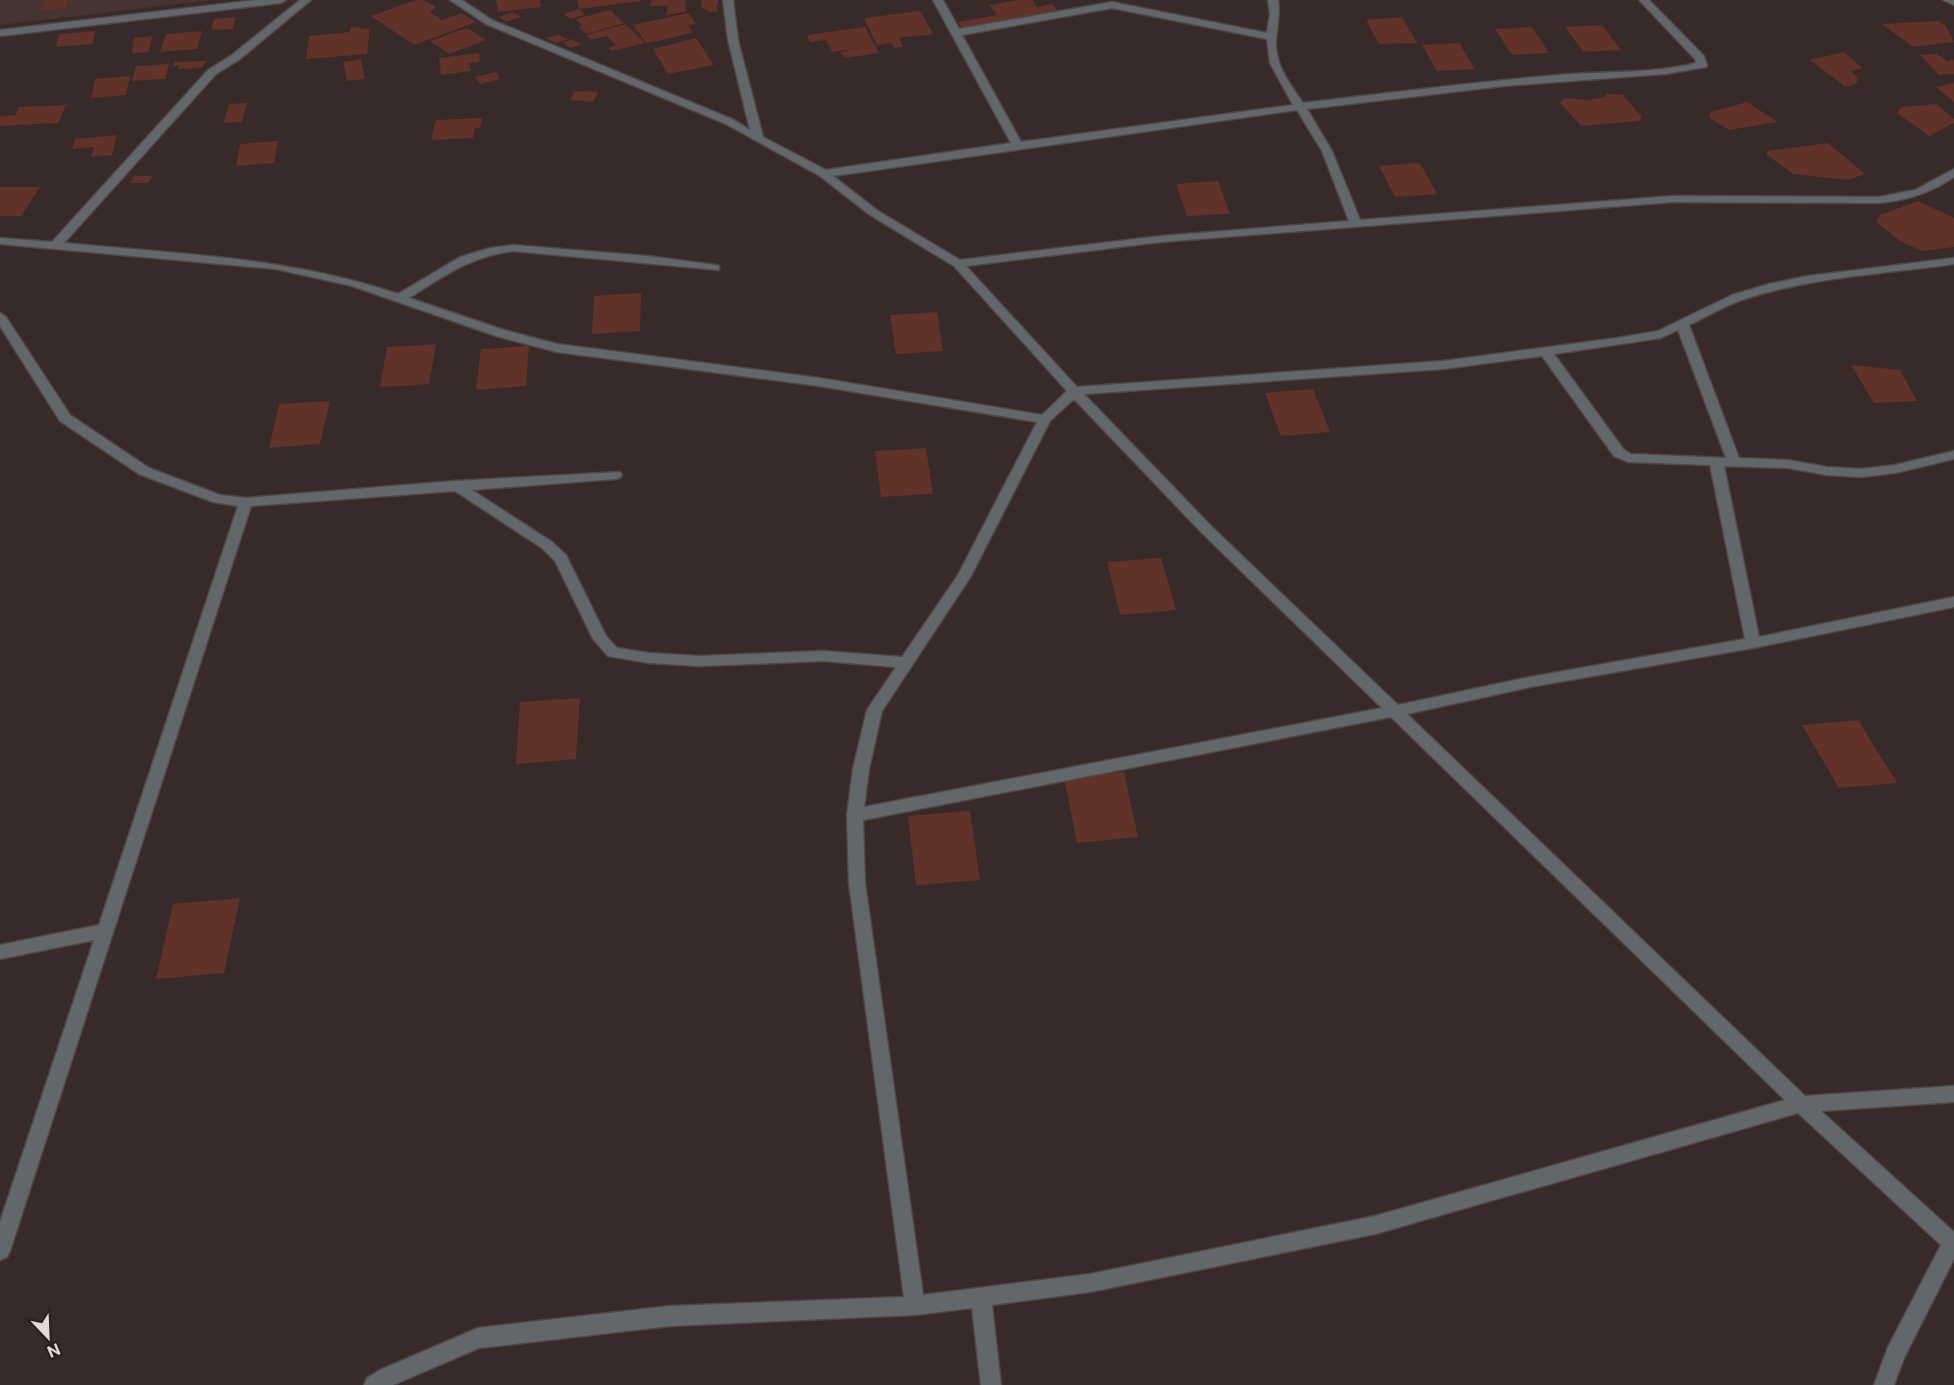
<svg xmlns="http://www.w3.org/2000/svg" width="1954" height="1385" viewBox="0 0 1954 1385" font-family="'Public Sans',sans-serif">
<rect width="100%" height="100%" fill="#372a28"/>
<path fill="#463431" d="M0 0H212L0 25Z"/>
<g fill="#60322a">
<path d="M45 0H69L65 8 41 10Z"/>
<path d="M416 0H424L436 7 430 12 442 20 461 13 476 22 414 45 371 16Z"/>
<path d="M496 0H540L541 7 498 12Z"/>
<path d="M577 0H641V1L579 9Z"/>
<path d="M651 0H686L685 12 666 15 668 6H650Z"/>
<path d="M701 0H718V6H716L718 11 711 12 702 8Z"/>
<path d="M1018 0H1032L1037 7 1052 4 1060 13 963 29 958 22 997 15 989 5Z"/>
<path d="M579 9 585 15 570 19 564 14Z"/>
<path d="M610 10 624 23 586 34 579 27 582 25 576 19Z"/>
<path d="M920 11 933 34 899 38 903 47 894 48 892 43 877 45 864 18Z"/>
<path d="M513 12 521 17 506 22 499 17Z"/>
<path d="M688 13 696 24 688 25 692 32 676 37 646 43 633 25Z"/>
<path d="M236 17 233 29 211 30 214 19Z"/>
<path d="M1402 17 1417 43 1379 44 1366 20Z"/>
<path d="M1938 21 1946 26 1954 42 1913 47 1882 24Z"/>
<path d="M625 24 645 43 612 51 608 48 616 45 607 36 591 40 586 35Z"/>
<path d="M1602 25 1621 50 1583 52 1565 27Z"/>
<path d="M350 27 370 29 367 54 306 59 309 36 350 32Z"/>
<path d="M865 27 879 53 845 58 841 52 858 48 832 52 826 40 810 42 807 35Z"/>
<path d="M1532 27 1549 53 1512 55 1495 29Z"/>
<path d="M467 28 486 40 449 54 430 41Z"/>
<path d="M95 31 93 44 56 47 59 34Z"/>
<path d="M202 31 197 49 160 52 166 34Z"/>
<path d="M558 35 568 39 556 43 545 38Z"/>
<path d="M152 36 149 52 132 54 134 38Z"/>
<path d="M696 38 714 65 668 74 653 49Z"/>
<path d="M573 39 581 45 570 48 562 42Z"/>
<path d="M1459 43 1475 69 1437 71 1422 45Z"/>
<path d="M1844 52 1862 68 1850 71 1858 78 1856 84 1846 87 1810 60Z"/>
<path d="M479 53 480 62 469 63 471 71 441 75 439 58Z"/>
<path d="M1937 54 1947 61 1954 60V74L1939 75 1920 55Z"/>
<path d="M361 59 365 79 347 81 343 62Z"/>
<path d="M207 61 201 68 178 69 180 66H173L174 62Z"/>
<path d="M169 64 165 79 132 81 136 66Z"/>
<path d="M496 72 500 79 480 84 475 77Z"/>
<path d="M130 76 126 95 91 98 95 79Z"/>
<path d="M1953 83 1954 84V102L1936 87Z"/>
<path d="M575 91 598 92 593 102 570 100Z"/>
<path d="M1605 94 1623 95 1642 117 1639 121 1581 126 1560 103 1565 98 1587 100 1606 97Z"/>
<path d="M1747 102 1778 122 1729 130 1709 117 1711 112Z"/>
<path d="M247 103 242 122 223 123 229 104Z"/>
<path d="M1936 104 1954 119V123L1929 136 1897 113 1901 107Z"/>
<path d="M66 105 58 123 0 126V116L15 115 19 107Z"/>
<path d="M482 118 480 128H475L473 138 431 140 436 120Z"/>
<path d="M117 135 112 155 91 157 94 147 72 149 75 139Z"/>
<path d="M278 141 274 163 236 166 240 144Z"/>
<path d="M1828 143 1865 174 1848 180 1793 174 1767 155V151Z"/>
<path d="M1420 163 1437 194 1395 197 1379 166Z"/>
<path d="M134 176H153L148 183H130Z"/>
<path d="M1218 181 1230 214 1187 216 1176 184Z"/>
<path d="M0 187H40L21 216H0Z"/>
<path d="M1918 201 1954 218V247L1922 251 1900 241 1876 222 1880 215Z"/>
<path d="M641 293 640 331 592 334 594 296Z"/>
<path d="M937 312 943 351 896 354 890 315Z"/>
<path d="M436 344 429 384 380 387 387 347Z"/>
<path d="M529 346 526 386 476 390 481 349Z"/>
<path d="M1851 365 1900 370 1917 401 1874 403Z"/>
<path d="M1313 389 1330 432 1281 436 1265 393Z"/>
<path d="M330 401 320 444 269 448 279 404Z"/>
<path d="M926 448 933 494 881 497 875 451Z"/>
<path d="M1161 558 1176 610 1120 615 1107 562Z"/>
<path d="M580 698 576 759 516 764 520 702Z"/>
<path d="M1858 720 1897 783 1839 788 1802 725Z"/>
<path d="M1124 772 1138 837 1077 843 1064 777Z"/>
<path d="M970 811 980 880 916 885 908 816Z"/>
<path d="M240 898 224 973 156 979 173 904Z"/>
</g>
<g fill="none" stroke-linecap="round" stroke-linejoin="round">
<g stroke="#524644" stroke-width="3">
<g id="minor">
<path d="M257 0H286L281 3 0 36V30Z"/>
<path d="M300 0H311L240 59 216 74 64 243C177 254 290 257 398 294L460 257 490 248 513 245 647 256 715 265 719 266V270L513 251C469 257 446 275 409 298L504 330 557 344 819 378 1042 415 1067 391 954 266 870 215 820 176 726 124 486 24 450 0H462L492 20 734 120 750 130 728 40 723 0H733L738 40 763 137 826 170 1011 143 933 0H943L959 29 1112 2 1267 33 1270 14 1268 0H1278C1281 17 1275 32 1276 47 1277 68 1292 87 1303 103 1388 93 1473 82 1559 75 1604 71 1652 74 1696 63L1695 59 1639 0H1649L1704 56 1707 65 1706 67 1665 74 1504 86 1307 109 1332 151 1360 220 1673 196 1879 197 1915 190 1954 169V177C1930 193 1908 200 1879 203L1673 202 1161 242 966 266 1077 387 1443 361 1617 338 1658 331 1732 295 1769 284 1808 276 1954 258V264C1884 274 1809 277 1742 300 1724 306 1706 317 1689 325L1739 458 1788 460 1827 467 1861 469 1895 465 1954 451V459L1895 473 1861 477 1827 475 1788 468 1724 466 1759 637 1954 597V607L1753 648 1530 687 1407 714 1805 1096 1954 1086V1102L1821 1111 1954 1232V1259L1904 1358 1894 1385H1874L1888 1347 1941 1245 1798 1113 1375 1234 1090 1292 992 1305 1001 1385H981L972 1308 915 1315 670 1326 479 1348 393 1385H364L367 1378 380 1370 478 1328 670 1306 904 1297 849 883 847 815 853 769 867 710 896 667 823 661 699 666 649 663 608 656 593 639 555 561 542 548 455 491 251 506 10 1251 7 1257 0 1260V1222L94 940 0 959V945L99 925 238 506 213 502 139 474 60 421 0 326V313L6 317 70 415 149 468 220 495 246 498 455 481 620 472 622 475 620 478 615 479 472 490 552 542 566 555 606 636 617 648 649 653 699 656 823 651 902 657 958 575 1037 422 819 386 557 352 496 336 352 286 276 269 0 244V238L52 242 208 70 232 55ZM1112 8 1267 39 1270 63 1293 105 1021 142 962 35ZM1297 110 1322 151 1349 221 1161 236 960 260 878 211 833 176ZM1678 330 1726 458 1631 454 1624 450 1554 354 1661 338ZM1542 356 1614 456 1628 462 1710 465 1745 639 1530 677 1398 705 1211 526 1084 394 1443 369ZM1074 399 1201 532 1382 708 864 807 869 769 882 711 971 576 1050 421ZM1391 717 1785 1100 1375 1216 1090 1274 923 1295 865 883 863 820Z"/>
<path d="M1943 0H1954V5Z"/>
</g>
</g>
<use href="#minor" fill="#62676b" fill-rule="evenodd"/>
</g>
<g transform="translate(48 1337) rotate(157)" stroke="#2c201e" stroke-width="4.5" paint-order="stroke">
<path d="M0-4.5L10 22L0 15L-10 22Z" fill="#e2dad8"/>
<text y="-9" font-size="16" font-weight="bold" text-anchor="middle" fill="#e2dad8">N</text>
</g>
</svg>
